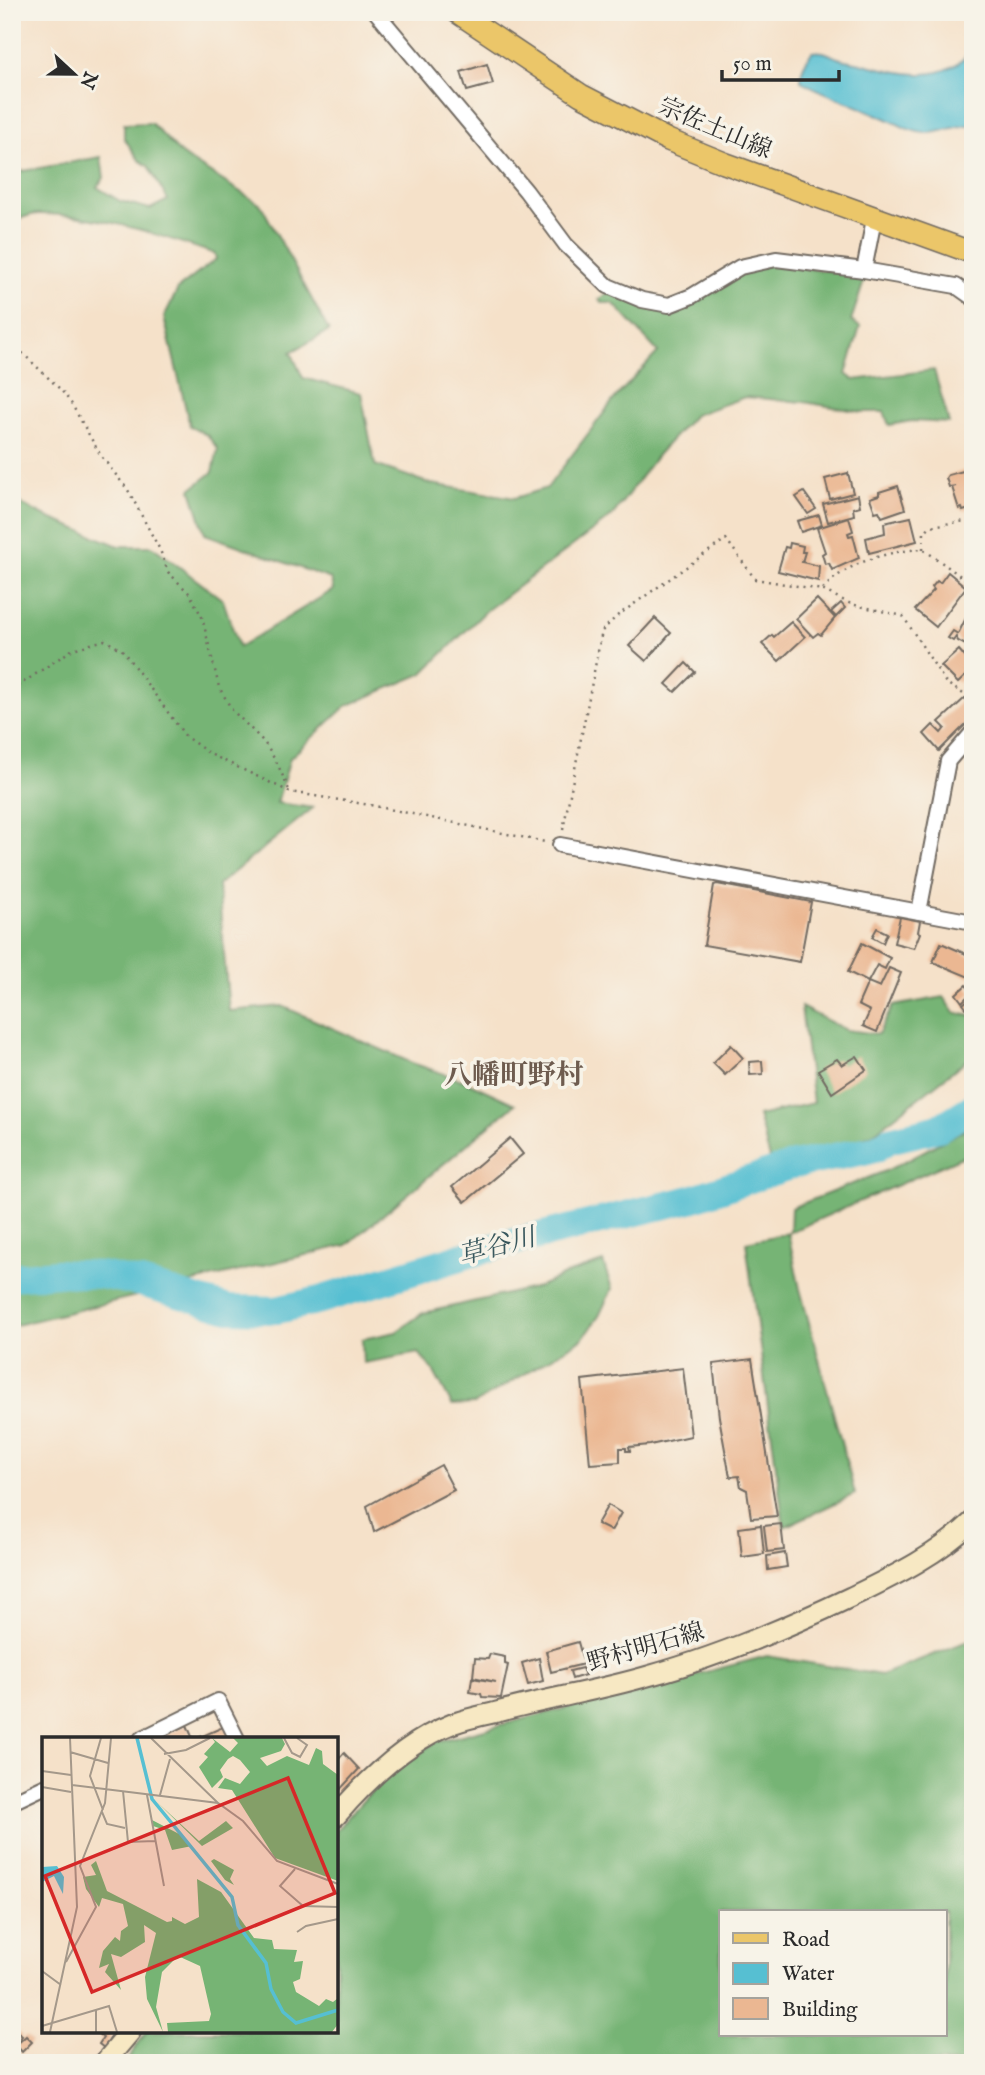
<svg xmlns="http://www.w3.org/2000/svg" width="985" height="2075" viewBox="0 0 985 2075" font-family="'IM FELL English','Noto Serif JP',serif">
<rect width="100%" height="100%" fill="#f7f3e8"/>
<filter id="ink" filterUnits="userSpaceOnUse"><feTurbulence type="fractalNoise" baseFrequency=".0143" numOctaves="2"/><feDisplacementMap in="SourceGraphic" scale="14" xChannelSelector="R" yChannelSelector="G"/><feConvolveMatrix kernelMatrix="1 2 1 2 8 2 1 2 1" color-interpolation-filters="sRGB"/></filter>
<filter id="wash" filterUnits="userSpaceOnUse"><feTurbulence type="fractalNoise" baseFrequency=".00686" numOctaves="4" result="noise"/><feDisplacementMap in="SourceGraphic" scale="28" xChannelSelector="R" yChannelSelector="G"/><feGaussianBlur stdDeviation="1.57" result="paint"/><feColorMatrix in="noise" values="0 0 0 0 0 0 0 0 0 0 0 0 0 0 0 0 0 1.4 0 .05"/><feComposite in="paint" operator="in"/></filter>
<g filter="url(#wash)">
<rect width="100%" height="100%" fill="#f5e1c9"/>
<g fill="#76b474" stroke="#507050" stroke-width="2" fill-rule="evenodd">
<path d="M151 123 182 155 261 205 329 331 291 352 303 378 361 393 375 465 431 484 515 498 547 488 616 397 658 352 613 303H602L599 299 611 291 667 310 730 277 770 264 866 275 851 321 860 327 846 374 854 380 934 370 949 423 912 421 889 425 884 412H862L804 402 745 397 694 415 658 454 612 516 487 610 422 674 346 706 290 758 277 803 313 808 218 885 229 1011 282 1006 412 1063 465 1081 515 1104 347 1245 12 1326V499L42 515 119 546H152L223 600 239 647 333 590 331 579 205 534 191 489 213 472 218 449 207 435 190 426 164 317 178 289 216 259 215 254C159 235 100 214 39 214 30 214 20 219 12 221V173L101 157 104 178 97 187 120 201 150 209 168 200 148 166 139 160 124 138V124Z"/>
<path d="M944 997 955 1013 973 1016V1055L871 1135 773 1169 758 1116 813 1103 801 1007 846 1030 878 1034 893 1006Z"/>
<path d="M973 1125V1152L790 1232 791 1208 888 1170Z"/>
<path d="M788 1233 800 1289 855 1494 784 1527 746 1242Z"/>
<path d="M603 1262 612 1289 599 1316 582 1339 475 1404 452 1405 434 1372 419 1353 363 1363 362 1339 396 1332 423 1313 538 1287 569 1273Z"/>
<path d="M973 1639V2063H125L147 2031H336V1830L382 1780 435 1742 767 1656 881 1675ZM721 1912H945V2035H721Z"/>
</g>
<path fill="#56bfd2" stroke="#40757e" stroke-width="2" d="M973 47V125C956 124 942 134 925 133 909 132 899 124 885 118 857 105 828 96 801 81 800 70 806 61 812 52 823 50 828 54 838 58 846 61 856 61 864 64 902 74 948 86 973 47Z"/>
<g fill="none" stroke-linecap="round" stroke-linejoin="round">
<path stroke="#56bfd2" stroke-width="28" d="M12 1277 57 1273 100 1275 141 1283 229 1309 277 1310 320 1300 493 1247 691 1199 793 1165 875 1149 889 1140 939 1128 973 1107"/>
</g>
<g id="blocks">
<g fill="#ebb792">
<path d="M487 64 493 84 467 91 461 72Z"/>
<path d="M967 470 973 489V508L963 511 962 508 959 509 952 487 956 486 949 487 946 478 948 475Z"/>
<path d="M848 473 853 493 830 499 825 479Z"/>
<path d="M898 486 905 509 882 517 879 511 875 512 870 498 879 495V492Z"/>
<path d="M804 492 816 509 808 514 796 497Z"/>
<path d="M858 495 860 506 853 508 854 515 828 522 823 504Z"/>
<path d="M819 515 822 525 801 532 797 521Z"/>
<path d="M911 517 917 541 869 553 866 538 885 533 884 523Z"/>
<path d="M849 518 853 531 848 533 849 536 853 535 859 558 832 570 829 563 825 564 822 554 825 552 817 528Z"/>
<path d="M790 543 803 546 802 552H805L802 562 819 566 818 581 778 571 785 547 789 548Z"/>
<path d="M948 572 966 587 936 627 915 610 934 590 932 587 937 581 940 583Z"/>
<path d="M817 599 835 618 821 635 818 633 813 637 796 619Z"/>
<path d="M841 603 845 608 836 617 831 612Z"/>
<path d="M968 614 973 617V649L958 641 956 637 953 641 948 638 953 631 958 634Z"/>
<path d="M655 618 671 633 646 661 629 646Z"/>
<path d="M791 622 805 637 779 661 762 644 772 635 774 637Z"/>
<path d="M959 650 965 657 973 650V669L958 683 941 666Z"/>
<path d="M686 663 695 672 675 692 666 684Z"/>
<path d="M965 698 973 702V714L969 717 971 719 939 751 924 734 933 725 941 733 945 728 939 722Z"/>
<path d="M717 884 811 902 800 962 704 945 714 885Z"/>
<path d="M900 917 920 921 918 932 920 933 914 948 894 943Z"/>
<path d="M877 928 887 933 883 943 872 937Z"/>
<path d="M862 943 890 958 885 969 877 965 868 982 848 972Z"/>
<path d="M941 943 973 957V967L969 977 933 962Z"/>
<path d="M889 968 901 973 877 1032 863 1026 870 1011 858 1005 868 982 880 987Z"/>
<path d="M966 985 972 992 962 1002 956 994Z"/>
<path d="M973 996V1011L970 1013 963 1004Z"/>
<path d="M731 1045 743 1058 725 1075 713 1063Z"/>
<path d="M857 1056 866 1070 832 1093 818 1070 837 1059 842 1065Z"/>
<path d="M762 1061 763 1074 750 1075 749 1062Z"/>
<path d="M510 1138 523 1154 465 1202 452 1187Z"/>
<path d="M752 1359 769 1466 777 1516 751 1518 747 1490 741 1487 739 1476 730 1477 719 1417 713 1364Z"/>
<path d="M683 1368 691 1436 650 1445 629 1447 630 1451H626V1448H620V1462L590 1464 582 1380Z"/>
<path d="M441 1465 454 1490 374 1532 367 1506Z"/>
<path d="M608 1505 621 1513 611 1531 597 1524Z"/>
<path d="M781 1524 784 1550 767 1552 764 1526Z"/>
<path d="M761 1525 764 1554 742 1557 739 1528Z"/>
<path d="M785 1553 787 1567 768 1570 767 1556Z"/>
<path d="M578 1642 584 1664 551 1672 546 1651Z"/>
<path d="M490 1654 505 1657V1664L508 1665 501 1698 482 1697 481 1694 470 1692 472 1678 496 1682 473 1677 475 1658 488 1659Z"/>
<path d="M539 1658 543 1681 528 1685 522 1663Z"/>
<path d="M582 1668 585 1675 572 1679 570 1671Z"/>
<path d="M187 1725 193 1739H157Z"/>
<path d="M225 1726 231 1739H196Z"/>
<path d="M344 1753 359 1769 336 1794V1762Z"/>
<path d="M12 2028 22 2036 14 2046 12 2045Z"/>
<path d="M95 2031H115L104 2048 99 2044 103 2038Z"/>
<path d="M26 2036 32 2042 22 2052 16 2045Z"/>
</g>
</g>
</g>
<g filter="url(#ink)">
<use href="#blocks" fill-opacity="0" stroke="#726b62" stroke-width="2"/>
<g fill="none" stroke-linecap="round" stroke-linejoin="round">
<g stroke="#726b62" stroke-width="18">
<g id="street">
<path d="M376 12 526 191 566 245 608 286 642 300 669 305 692 296 740 267 776 259 864 270 956 286 973 298"/>
<path d="M864 270 874 219"/>
<path d="M560 845 973 922"/>
<path d="M919 912 948 761 973 732"/>
<path d="M141 1739 218 1701 237 1739"/>
<path d="M12 1802 44 1787"/>
</g>
</g>
<g stroke="#726b62" stroke-width="23">
<g id="secondary">
<path d="M336 1816C366 1781 408 1741 452 1724 465 1719 479 1716 493 1713 544 1699 597 1691 648 1676 718 1657 786 1628 851 1597 894 1576 938 1555 973 1521"/>
<path d="M104 2063 131 2031"/>
</g>
</g>
<g stroke="#726b62" stroke-width="24">
<path id="primary" d="M457 12 581 95 668 140 724 163 973 253"/>
</g>
<g stroke="#726b62" stroke-width="2.5" stroke-dasharray="2 5" stroke-linecap="butt">
<path d="M12 343 61 390 71 403 101 456 128 490 160 550 168 572 190 594 202 617 219 687 232 710 264 742 277 763 290 792"/>
<path d="M923 549 924 533 930 526 973 520"/>
<path d="M823 589C847 562 888 551 923 549L973 585"/>
<path d="M12 690 73 649 105 640 123 651 186 737 210 754 290 792 370 805 545 842"/>
<path d="M563 830 602 631 617 616 726 539 755 579 822 590 851 604 903 616 946 683 973 700"/>
</g>
<use href="#street" stroke="#fff" stroke-width="14"/>
<use href="#secondary" stroke="#f7e8c3" stroke-width="19"/>
<use href="#primary" stroke="#ebc669" stroke-width="21"/>
</g>
</g>
<g text-anchor="middle" dominant-baseline="central" stroke-width="7" stroke-linejoin="round" paint-order="stroke">
<g font-size="24" fill="#2b2b2b" stroke="#f7f3e8">
<text transform="translate(715 129) rotate(23)">宗佐土山線</text>
<text transform="translate(646 1648) rotate(-16)">野村明石線</text>
</g>
<g font-size="26" font-style="italic" fill="#38575d" stroke="#f7f3e8">
<text transform="translate(497 1247) rotate(-15)">草谷川</text>
</g>
<g font-size="28" font-weight="bold" fill="#6e5c4f" stroke="#f7f3e8">
<text x="514" y="1076">八幡町野村</text>
</g>
</g>
<g transform="translate(42 1737)">
<rect width="296" height="296" fill="#f5e1c9"/>
<path d="M170 1 188 15 196 6 191 1H240L243 7 239 14 218 21 225 29 245 19 267 28 274 11 280 14 281 27 296 38V144L233 121 190 53 176 51 183 41 198 47 208 35 198 23 191 19 186 22 178 33 181 40 170 51 157 30 166 20 162 17 173 5ZM115 65 157 104 184 84 191 91 160 109ZM110 83 141 99 150 109 130 113 123 93 111 89ZM172 122 192 133 188 142 192 148 183 143 169 124ZM54 124 65 154 125 185 130 184V180L143 187 157 180 155 142 179 155 212 201 230 203 232 212 255 213 252 225 261 224 258 242 251 245 254 255 277 269 284 262 291 265 296 261V287L290 295H126L125 286 167 284 169 277 158 229 136 219 120 235 114 270 121 295 105 262 103 240 114 196 102 188 103 205 79 220 69 217 79 253 63 235 67 227 57 231 61 214 73 200 78 204 79 194 86 189 81 167 60 161 57 170 44 152 41 140 54 138 49 128Z" fill="#76b474"/>
<path d="M15 129 22 140 21 157 12 139 0 145V130Z" fill="#56bfd2"/>
<path fill="none" stroke="#56bfd2" stroke-width="3.5" d="M95 1 110 62 190 160 196 188 224 226 229 252 241 275 254 286 296 273"/>
<path fill="none" stroke="#a4988a" stroke-width="2" d="M59 1 48 39 61 73M109 1 176 66M242 1 250 16 258 20 265 8 255 1M28 15 66 26M122 17 144 13 168 1M0 34 29 38M30 48 176 66 201 84 235 124 296 147M0 50 29 55M81 54 86 105 113 104M105 58 122 149M118 58 128 22M60 75 65 87 83 91M253 132 238 149 261 169 296 170M255 195 264 189 296 182M24 225 54 170 38 129 63 66 69 1M0 234 19 248M0 289 67 269 75 295M8 295 35 170 28 1M54 295V273"/>
<path fill="#d62828" fill-opacity="0.15" stroke="#d62828" stroke-width="3.5" d="M246 41 293 156 50 255 3 139Z"/>
<rect width="296" height="296" fill="none" stroke="#2b2b2b" stroke-width="3.5"/>
</g>
<rect width="985" height="2075" fill="none" stroke="#f7f3e8" stroke-width="42"/>
<rect x="719" y="1910" width="228" height="126" fill="#f7f3e8" stroke="#a5a39c" stroke-width="2"/>
<rect x="733" y="1933" width="35" height="10" fill="#ebc669" stroke="#a5a39c" stroke-width="2"/>
<text x="782" y="1946" font-size="21" fill="#2b2b2b">Road</text>
<rect x="733" y="1963" width="35" height="21" fill="#56bfd2" stroke="#a5a39c" stroke-width="2"/>
<text x="782" y="1980" font-size="21" fill="#2b2b2b">Water</text>
<rect x="733" y="1998" width="35" height="21" fill="#ebb792" stroke="#a5a39c" stroke-width="2"/>
<text x="782" y="2016" font-size="21" fill="#2b2b2b">Building</text>
<g transform="translate(74 74) rotate(112)" stroke="#f7f3e8" stroke-width="5" paint-order="stroke">
<path d="M0-5L12 26L0 18L-12 26Z" fill="#2b2b2b"/>
<text y="-10" font-size="19" font-weight="bold" text-anchor="middle" fill="#2b2b2b">N</text>
</g>
<path d="M722 70v10h117v-10" fill="none" stroke="#2b2b2b" stroke-width="3.5"/>
<text x="733" y="70" font-size="21" fill="#2b2b2b" stroke="#f7f3e8" stroke-width="5" paint-order="stroke">50 m</text>
</svg>
